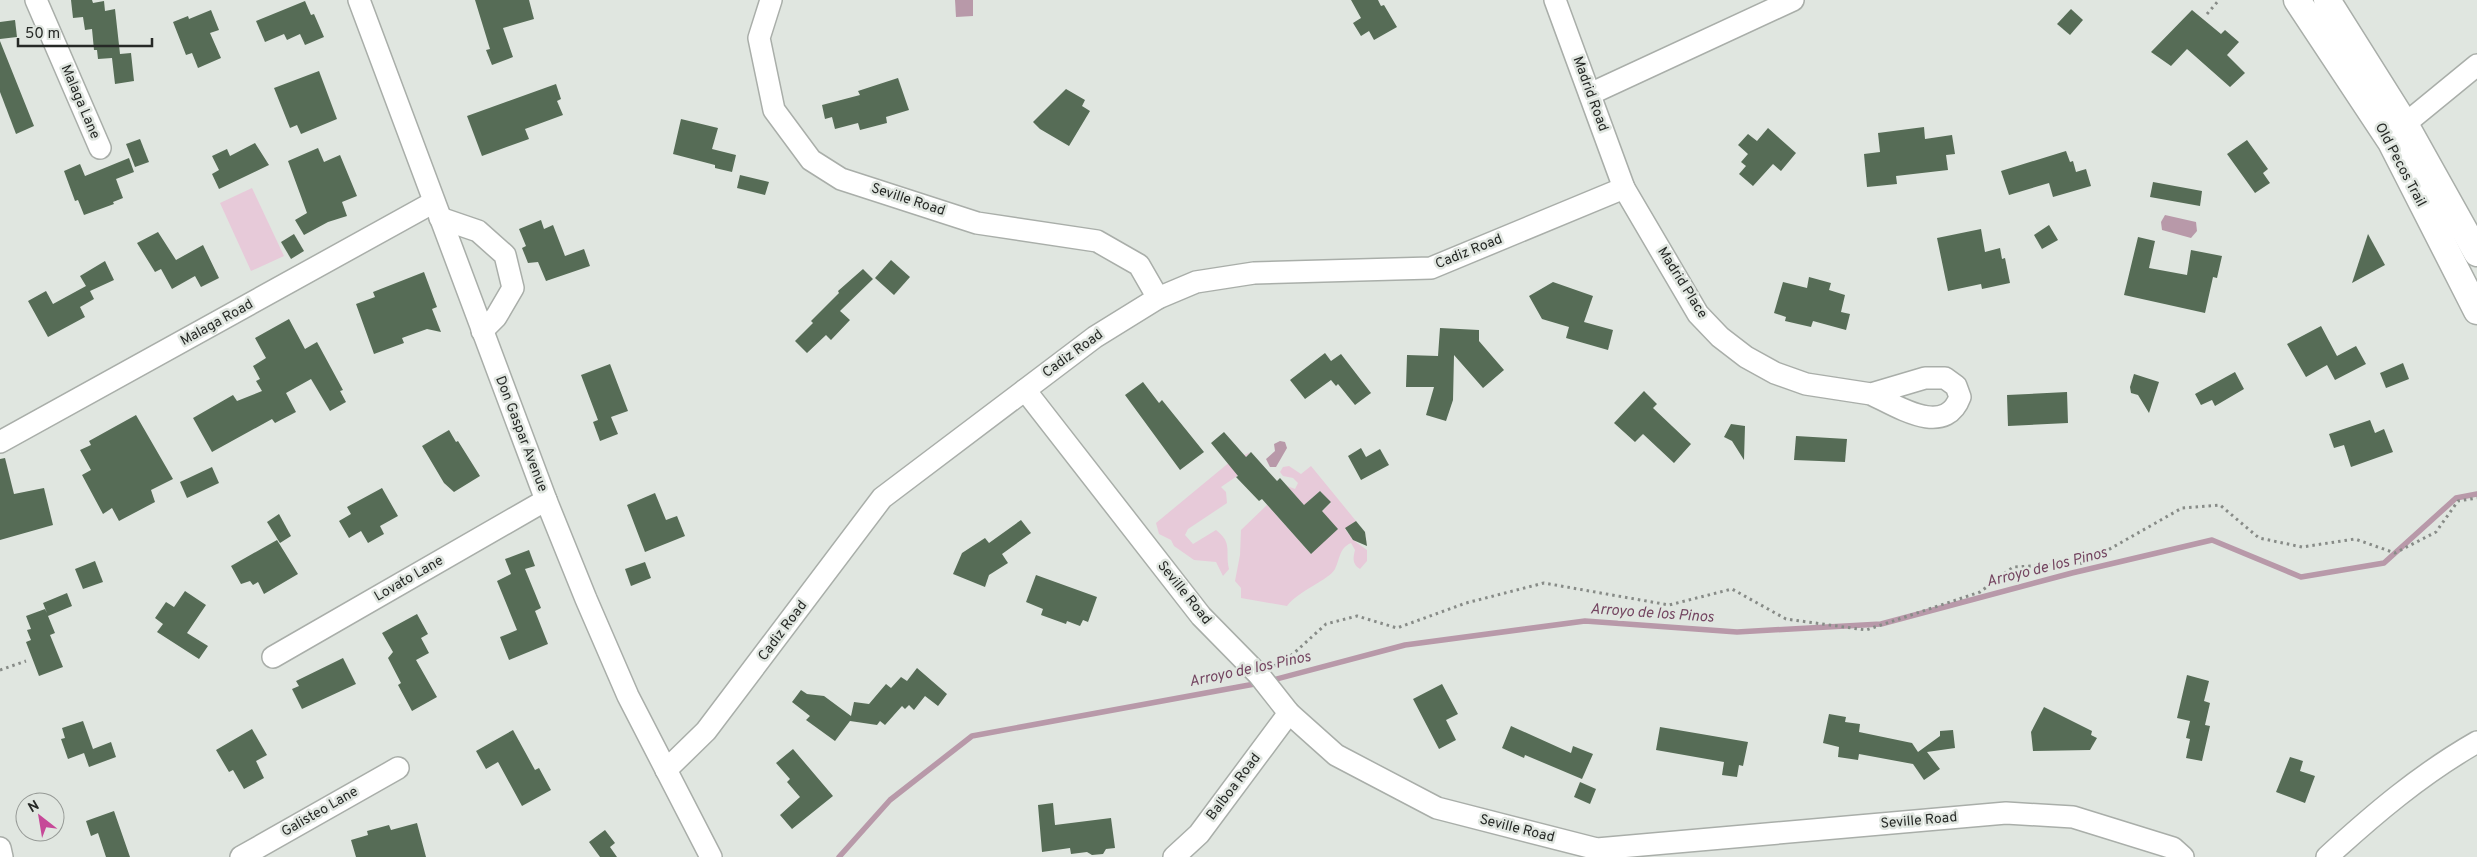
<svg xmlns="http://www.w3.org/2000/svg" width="2477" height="857" viewBox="0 0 2477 857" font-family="Overpass,sans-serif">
<rect width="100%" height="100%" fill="#e0e6e0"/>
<g fill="#e7cad9">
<path d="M252 188 284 256 251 271 220 203Z"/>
<path d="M1251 452 1234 467 1240 474 1221 487 1226 492 1227 503 1188 529 1185 535 1193 544 1216 530C1233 543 1225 551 1229 569L1223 576 1216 562 1194 560 1174 546 1171 540 1159 534 1156 523 1231 461Z"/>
<path d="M1289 466 1301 474 1311 466 1356 521 1345 529 1353 540 1367 550V561L1360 569C1352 564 1353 558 1355 550L1351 543C1339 548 1340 559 1335 569 1329 580 1298 591 1287 606L1241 598V588L1235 581 1240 555 1241 530 1267 505 1311 554 1322 511 1331 503 1320 491 1301 508 1297 497 1287 486 1295 489 1298 483 1293 478 1283 476 1280 472 1283 467Z"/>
</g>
<g fill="#b899a9">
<path d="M955 0H973V16L956 17Z"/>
<path d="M2165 215 2196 222 2197 231 2191 238 2162 230 2161 222Z"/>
<path d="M1280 441 1285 442 1287 448 1276 467H1270L1266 459 1275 451 1274 444Z"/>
</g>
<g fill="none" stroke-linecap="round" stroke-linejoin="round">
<g stroke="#b899a9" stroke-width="5.5">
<path d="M1269 681 1405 645 1585 621 1737 632 1881 624 2072 573 2212 540 2301 577 2384 563 2456 498 2477 494"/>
<path d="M839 857 890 800 972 736 1260 683"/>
</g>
</g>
<g fill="#566c56">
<path d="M71 0H92L93 3 104 1 105 11 115 9 120 54 131 53 134 81 115 84 112 58 98 59 97 50H94L92 29 85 30 83 17 73 18Z"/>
<path d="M475 0H529L534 19 503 28 513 57 492 65 486 50 490 49Z"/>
<path d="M1351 0H1378L1381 6 1384 5 1397 27 1374 40 1369 31 1361 36 1353 23 1361 18Z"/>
<path d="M305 1 311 15 314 14 324 37 305 45 300 34 287 40 284 34 265 42 256 21Z"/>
<path d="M2071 9 2083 20 2070 35 2057 24Z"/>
<path d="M211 10 219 30 210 33 221 58 198 68 192 53 186 55 173 22 188 16 189 19Z"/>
<path d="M2192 10 2221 34 2225 30 2239 42 2227 55 2245 73 2230 87 2187 49 2171 66 2151 52Z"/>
<path d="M15 20 17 37 0 39V22Z"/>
<path d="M0 41 34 126 16 134 0 92Z"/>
<path d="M319 71 337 119 301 134 297 125 290 128 274 88Z"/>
<path d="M898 78 909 110 886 117 887 123 860 130 858 123 835 129 832 117 825 119 822 105 860 95 858 91Z"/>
<path d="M556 84 561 99 557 101 563 115 525 129 529 139 482 156 467 116Z"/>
<path d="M1066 89 1085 100 1082 106 1090 111 1069 146 1040 129 1033 122Z"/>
<path d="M681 119 718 128 712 149 736 155 732 172 715 168V165L673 154Z"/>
<path d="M1924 127 1925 139 1952 135 1955 154 1946 155 1948 170 1896 176 1897 184 1867 187 1864 154 1880 152 1878 133Z"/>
<path d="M1768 128 1796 153 1781 171 1773 164 1753 186 1739 174 1746 166 1741 162 1748 154 1738 145 1748 134 1757 141Z"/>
<path d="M140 139 149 162 135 167 126 144Z"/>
<path d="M2247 140 2268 169 2263 173 2270 183 2255 193 2227 154Z"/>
<path d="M255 143 269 165 219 189 212 174 219 170 212 156 227 149 230 156Z"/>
<path d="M318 148 324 162 340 155 357 196 342 202 347 216 328 222 304 235 295 220 307 213 288 161Z"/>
<path d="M2066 151 2070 162 2073 161 2076 172 2086 169 2091 186 2053 197 2049 183 2009 195 2001 171Z"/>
<path d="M129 158 134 172 116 179 123 198 113 202 114 204 84 215 78 200 75 201 64 171 80 164 85 176Z"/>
<path d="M740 175 769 182 765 195 737 188Z"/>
<path d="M2153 182 2202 191 2200 206 2150 197Z"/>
<path d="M541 220 544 229 553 225 565 256 584 249 590 266 546 281 538 262 528 263 522 248 526 246 519 229Z"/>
<path d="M2049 225 2058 240 2042 249 2034 235Z"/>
<path d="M1981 229 1985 252 2000 248 2002 259 2005 258 2010 283 1982 289 1981 284 1948 291 1937 238Z"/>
<path d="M158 232 176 260 203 245 219 278 201 287 195 276 172 289 161 269 155 272 137 243Z"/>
<path d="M294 234 304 251 291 259 281 242Z"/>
<path d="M2368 234 2385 265 2352 283Z"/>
<path d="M2138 237 2155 241 2149 268 2187 275 2191 250 2222 256 2217 278 2213 277 2205 313 2124 295Z"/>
<path d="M891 260 910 277 894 295 875 278Z"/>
<path d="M105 261 114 280 90 291 94 299 80 307 85 317 48 337 28 301 46 291 53 304 86 286 80 276Z"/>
<path d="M863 269 873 279 840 311 850 320 831 340 826 335 807 353 795 341 813 323 811 321 839 293 838 291Z"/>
<path d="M424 272 437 307 432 309 441 332 427 329 402 338 404 343 374 354 356 304 375 297 373 292Z"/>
<path d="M1809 277 1831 283 1829 290 1845 295 1841 312 1850 314 1846 330 1813 321 1811 327 1785 321 1786 317 1774 313 1783 282 1807 288Z"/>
<path d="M1553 282 1593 296 1584 322 1613 330 1608 350 1566 338 1569 327 1542 319 1529 296Z"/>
<path d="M289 319 305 349 317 342 343 390 340 391 346 402 330 411 311 379 286 393 296 412 275 423 272 419 212 452 193 418 233 395 237 401 262 391 256 381 260 379 253 366 266 358 255 338Z"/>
<path d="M2321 326 2337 356 2356 346 2366 364 2335 380 2327 365 2306 377 2287 344Z"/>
<path d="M1440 328 1479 330V341L1504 370 1483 388 1454 355 1453 400 1446 421 1426 415 1434 387H1406L1407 355 1438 356Z"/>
<path d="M1325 353 1331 361 1341 354 1371 393 1355 405 1338 384 1336 386 1331 380 1305 399 1290 380Z"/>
<path d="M2403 363 2409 379 2386 388 2380 373Z"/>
<path d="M610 364 628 411 611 417 618 434 600 441 593 422 598 420 581 375Z"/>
<path d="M2235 372 2244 389 2215 406 2212 400 2201 405 2195 394Z"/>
<path d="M2134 374 2159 382 2149 413 2138 395 2131 393 2130 387Z"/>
<path d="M1143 382 1159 403 1162 400 1204 452 1180 470 1125 395Z"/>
<path d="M1644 391 1657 404 1653 408 1691 444 1674 463 1643 434 1635 442 1614 423Z"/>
<path d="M2067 392 2068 423 2008 426 2007 395Z"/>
<path d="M136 415 173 479 151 490 155 502 119 521 112 508 103 514 82 475 91 470 80 450 91 445 89 441Z"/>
<path d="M2370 420 2375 433 2384 429 2393 452 2351 467 2344 445 2334 448 2329 434Z"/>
<path d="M1731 424 1745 426 1744 460 1732 441 1724 437Z"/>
<path d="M449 430 456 442 458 441 480 476 454 492 444 483 422 446Z"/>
<path d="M1224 432 1246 457 1251 452 1277 481 1280 478 1304 505 1320 491 1331 502 1322 511 1338 529 1311 554 1262 499 1259 501 1236 477 1238 476 1211 443Z"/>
<path d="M1796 436 1847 439 1845 462 1794 460Z"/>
<path d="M1361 448 1366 457 1380 449 1389 465 1361 480 1348 456Z"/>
<path d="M5 458 14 494 44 488 53 525 0 540V459Z"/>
<path d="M212 467 219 483 187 498 180 482Z"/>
<path d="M382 488 398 516 380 526 384 534 368 543 361 531 349 538 339 521 351 514 347 507Z"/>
<path d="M655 493 666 520 677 516 685 536 645 552 627 505Z"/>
<path d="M279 514 291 536 280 543 267 522Z"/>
<path d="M1021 520 1031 533 1002 554 1008 563 989 575 985 587 953 574 962 553 985 538 989 543Z"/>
<path d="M1356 521 1365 532 1367 546 1353 540 1345 528Z"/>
<path d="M277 540 298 574 264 594 258 582 253 585 250 581 241 584 231 566Z"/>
<path d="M529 550 535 566 525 569 541 608 535 611 548 644 509 660 500 637 517 630 497 581 511 574 505 559Z"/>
<path d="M95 561 103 582 83 589 75 569Z"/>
<path d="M645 562 651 578 631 586 625 569Z"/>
<path d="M1036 575 1097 597 1088 622 1083 620 1080 626 1067 621 1066 624 1041 615 1043 609 1026 602Z"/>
<path d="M185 591 206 605 187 633 208 646 199 659 157 632 163 624 155 618 166 602 174 607Z"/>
<path d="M67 593 72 606 48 616 55 633 50 635 63 667 39 676 26 642 31 640 27 630 31 629 26 616 45 609 47 613 43 603Z"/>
<path d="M417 614 428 634 421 638 429 653 416 660 437 697 412 711 398 685 401 683 388 658 393 652 382 633Z"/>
<path d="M343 658 356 684 302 709 292 689 299 686 296 681Z"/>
<path d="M917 668 947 694 938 706 925 696 914 710 909 705 905 709 902 706 885 725 880 721 877 725 850 721 835 741 806 720 810 716 792 702 801 690 807 694 824 696 851 716 854 702 869 704 886 684 891 688 901 677 907 681Z"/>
<path d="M2187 675 2209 681 2204 701 2210 703 2205 725 2210 726 2202 761 2186 758 2190 739 2186 738 2190 721 2177 718Z"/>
<path d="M1442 684 1458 714 1446 720 1456 740 1439 749 1413 699Z"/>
<path d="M2044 707 2092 731 2091 735 2097 738 2090 750 2033 751 2031 732Z"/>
<path d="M1829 714 1846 717 1845 722 1860 724 1859 732 1912 743 1918 752 1940 736V731L1953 730 1955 748 1927 752 1940 769 1924 780 1913 764 1859 754 1858 760 1838 757 1839 747 1823 743Z"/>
<path d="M83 721 93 749 111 742 116 757 89 767 84 753 68 759 61 739 65 738 62 728Z"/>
<path d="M1511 726 1571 753 1573 746 1593 754 1582 779 1525 755 1524 758 1502 748Z"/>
<path d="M1660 727 1748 742 1743 766 1739 765 1737 777 1722 775 1724 762 1656 750Z"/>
<path d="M252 729 267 755 256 761 264 778 244 789 233 770 229 772 216 750Z"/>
<path d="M513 730 535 770 539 768 551 790 522 806 498 762 486 769 476 751Z"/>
<path d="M793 749 833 796 792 829 780 815 800 797 787 782 790 779 776 763Z"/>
<path d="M2290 757 2303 761 2300 771 2315 776 2305 803 2276 792Z"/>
<path d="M1580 782 1596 789 1590 804 1574 797Z"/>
<path d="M1053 803 1055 825 1111 818 1115 848 1106 849 1103 854 1092 855 1087 852 1071 854 1070 848 1042 852 1038 805Z"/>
<path d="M114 811 130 857H106L98 833 91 836 86 821Z"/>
<path d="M417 823 426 857H356L351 840 368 835 367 831 389 825 391 830Z"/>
<path d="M605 830 615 843 610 847 617 857H600L589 842Z"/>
</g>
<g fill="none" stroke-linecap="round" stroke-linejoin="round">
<g stroke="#a9aea9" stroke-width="24">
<g id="minor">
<path d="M36 0 100 148"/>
<path d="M359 0 546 500 586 599 628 696 711 857"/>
<path d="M771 0 759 38 774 110 811 160 841 179 977 223 1097 241 1139 265 1158 298"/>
<path d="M1555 0 1624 188 1698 314 1720 337 1746 357 1775 373 1806 384 1871 394 1925 378H1945L1956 386 1960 397C1945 438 1897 406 1871 394"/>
<path d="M1590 94 1793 0"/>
<path d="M2396 136 2405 124 2477 65"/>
<path d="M440 218 478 231 505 255 513 288 496 317 482 331"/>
<path d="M1025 390 1201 616 1259 675 1289 713 1336 755 1437 808 1597 849 2006 813 2073 817 2173 848 2183 857"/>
<path d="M0 442 434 202"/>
<path d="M273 657 546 500"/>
<path d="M666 770 706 731 882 498 1095 337 1158 298 1196 282 1254 273 1431 268 1624 188"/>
<path d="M0 848 2 857"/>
<path d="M241 857 398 768"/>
<path d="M1174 857 1199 834 1289 713"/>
<path d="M2327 857C2374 814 2421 774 2477 742"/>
</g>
</g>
<g stroke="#a9aea9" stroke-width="29">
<g id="major">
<path d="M2297 0 2391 142 2477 311"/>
<path d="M2327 0 2405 124 2477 253"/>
</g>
</g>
<g stroke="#878b87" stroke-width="3" stroke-dasharray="2.5 4" stroke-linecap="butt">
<path d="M2207 14 2219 0"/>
<path d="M1274 666 1293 654 1326 624 1357 616 1397 628 1466 603 1544 583 1669 605 1732 589 1786 619 1866 630 1980 592 2013 567 2085 563 2182 508 2220 505 2259 538 2302 547 2355 539 2395 553 2436 532 2458 501 2477 498"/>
<path d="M0 670 26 661"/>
</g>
<use href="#minor" stroke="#fff" stroke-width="21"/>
<use href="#major" stroke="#fff" stroke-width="26"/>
</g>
<g text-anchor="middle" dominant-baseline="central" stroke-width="5" stroke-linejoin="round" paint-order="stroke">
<g font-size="14" fill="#262926" stroke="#e0e6e0">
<text transform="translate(1590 94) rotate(70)">Madrid Road</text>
<text transform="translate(80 102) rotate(67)">Malaga Lane</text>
<text transform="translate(2400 165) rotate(62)">Old Pecos Trail</text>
<text transform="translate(908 200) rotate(18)">Seville Road</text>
<text transform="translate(1469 252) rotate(-22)">Cadiz Road</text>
<text transform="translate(1682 283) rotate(58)">Madrid Place</text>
<text transform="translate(217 323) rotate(-29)">Malaga Road</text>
<text transform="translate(1073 354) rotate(-36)">Cadiz Road</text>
<text transform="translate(521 434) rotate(69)">Don Gaspar Avenue</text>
<text transform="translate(409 579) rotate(-30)">Lovato Lane</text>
<text transform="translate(1184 593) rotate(51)">Seville Road</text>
<text transform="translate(783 631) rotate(-53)">Cadiz Road</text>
<text transform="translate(1234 787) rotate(-53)">Balboa Road</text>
<text transform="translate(320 812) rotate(-30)">Galisteo Lane</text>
<text transform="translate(1919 821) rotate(-5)">Seville Road</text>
<text transform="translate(1517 829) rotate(14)">Seville Road</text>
</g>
<g font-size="15" font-style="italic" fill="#744661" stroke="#e0e6e0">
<text transform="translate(2047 568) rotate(-14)">Arroyo de los Pinos</text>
<text transform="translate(1652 614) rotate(4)">Arroyo de los Pinos</text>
<text transform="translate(1250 670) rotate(-12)">Arroyo de los Pinos</text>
</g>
</g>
<g transform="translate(40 817) rotate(329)"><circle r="24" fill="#e0e6e0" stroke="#969a96"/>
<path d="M0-4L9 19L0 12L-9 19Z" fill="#c64998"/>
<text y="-8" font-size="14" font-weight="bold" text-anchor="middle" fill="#262926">N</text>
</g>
<path d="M18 38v8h134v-8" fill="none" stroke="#262926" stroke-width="2.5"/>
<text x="25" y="38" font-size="15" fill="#262926" stroke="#e0e6e0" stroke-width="4" paint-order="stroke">50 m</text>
</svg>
